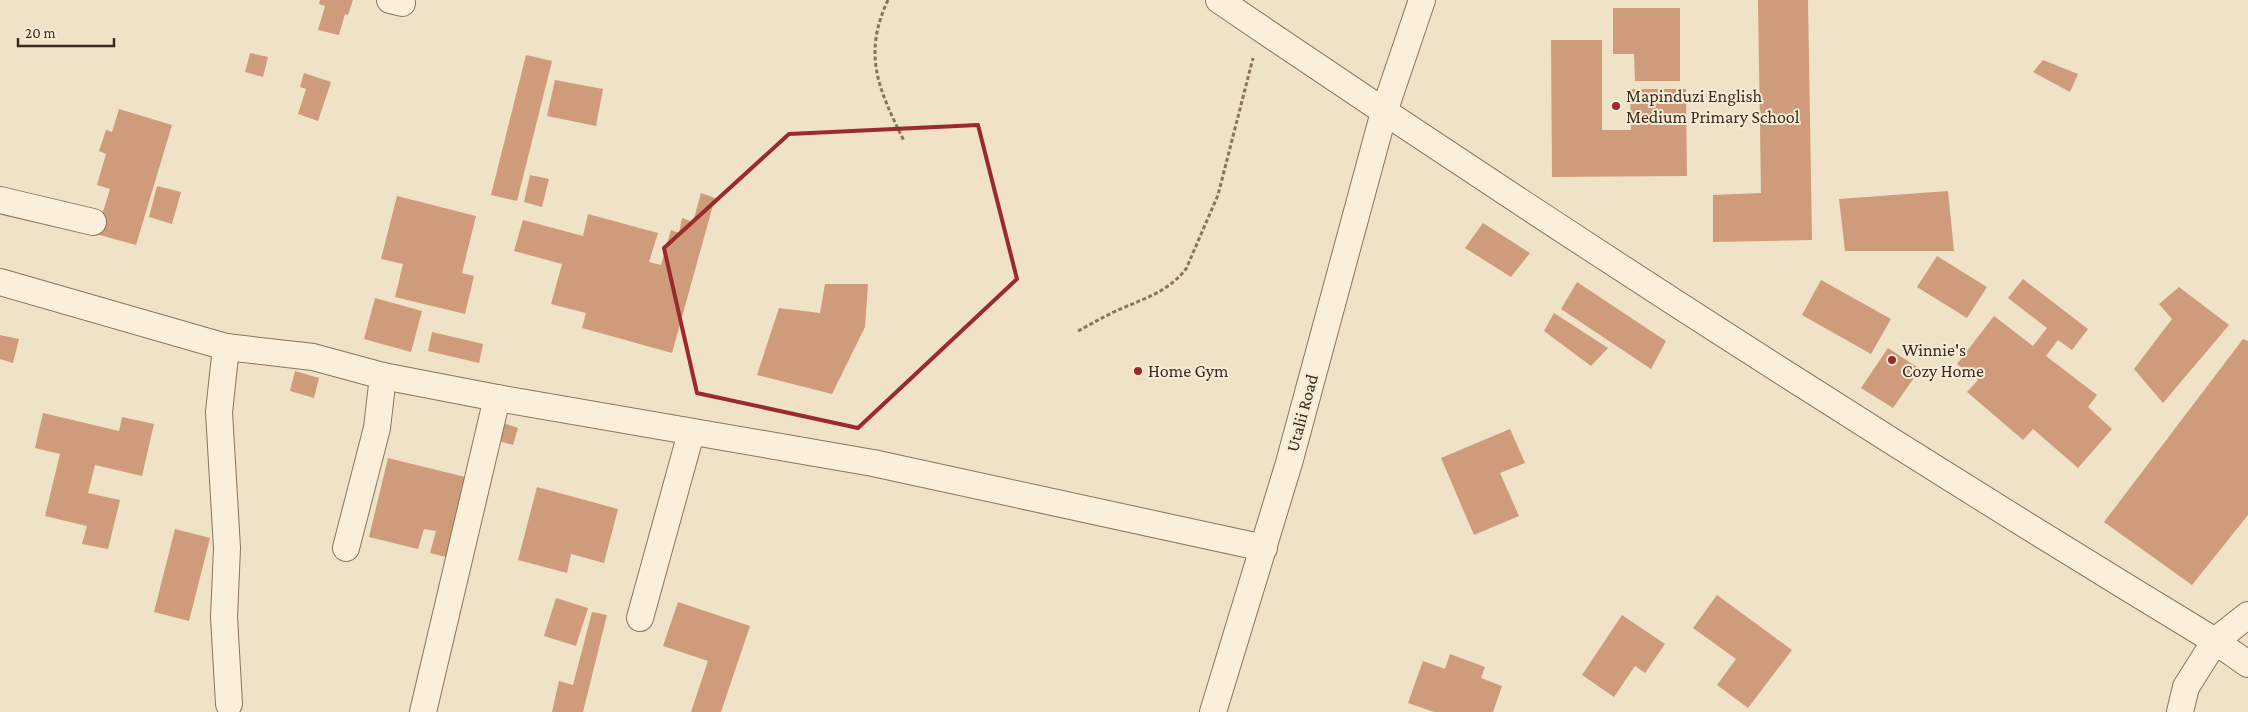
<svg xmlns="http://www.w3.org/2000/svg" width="2248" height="712" viewBox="0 0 2248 712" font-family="'Crimson Pro',serif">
<rect width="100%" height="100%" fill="#efe2c6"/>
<g fill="#ce9c7b">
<path d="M320 0H353L348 15 345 14 339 35 318 30 325 6 319 4Z"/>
<path d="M1758 0H1808L1812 240 1713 242V195L1761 193Z"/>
<path d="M1613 8H1680V81H1635L1634 54H1613Z"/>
<path d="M1551 40H1602V130H1631L1630 89H1686L1687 176 1552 177Z"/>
<path d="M250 53 268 57 263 77 245 72Z"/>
<path d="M526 55 552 61 517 201 491 195Z"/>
<path d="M2043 60 2078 74 2070 92 2033 72Z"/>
<path d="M304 73 331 82 318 121 298 114 306 89 300 87Z"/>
<path d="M555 80 603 89 596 126 547 116Z"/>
<path d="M119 109 172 125 136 245 96 234 110 189 97 185 106 154 99 151 106 130 112 132Z"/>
<path d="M530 175 549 179 542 207 524 202Z"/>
<path d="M157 186 181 192 172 224 149 217Z"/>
<path d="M1948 191 1954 251H1845L1839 199Z"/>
<path d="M701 193 715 198 672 353 582 328 586 313 551 304 562 264 514 251 523 220 583 236 588 214 658 233 649 262 661 265 671 230 679 233 682 218 693 222Z"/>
<path d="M397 196 476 216 462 273 474 276 465 314 395 297 403 264 381 259Z"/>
<path d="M1483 223 1530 253 1511 277 1465 248Z"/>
<path d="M1937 256 1987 287 1967 318 1917 287Z"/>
<path d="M2023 279 2088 329 2072 350 2058 340 2046 356 2097 395 2088 407 2112 429 2078 468 2033 429 2023 440 1967 392 1978 380 1957 364 1994 316 2033 346 2047 328 2008 298Z"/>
<path d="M1821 280 1891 319 1871 354 1802 315Z"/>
<path d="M1577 282 1666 341 1651 369 1561 309Z"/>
<path d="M825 284H868L865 327 832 394 757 375 779 308 820 313Z"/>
<path d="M2179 287 2229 325 2163 403 2134 369 2172 319 2159 304Z"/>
<path d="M375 298 422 311 411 352 364 339Z"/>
<path d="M1554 313 1608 348 1591 366 1544 331Z"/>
<path d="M432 332 483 344 479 363 428 351Z"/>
<path d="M0 335 19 339 13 363 0 359Z"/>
<path d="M2243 339 2248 341V515L2192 585 2104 522Z"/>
<path d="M1888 348 1920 369 1893 408 1861 388Z"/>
<path d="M295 371 319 378 314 398 290 391Z"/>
<path d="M43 413 119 431 122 417 154 424 142 476 95 465 88 493 120 500 108 549 82 544 87 526 45 516 60 454 35 448Z"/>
<path d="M503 423 518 428 513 445 499 441Z"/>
<path d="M1510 429 1525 463 1500 473 1519 516 1474 535 1441 458Z"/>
<path d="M388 458 473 479 454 559 430 553 436 531 424 529 418 549 369 537Z"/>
<path d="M537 487 618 509 604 563 571 554 567 573 518 560Z"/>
<path d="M175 529 210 538 189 621 154 612Z"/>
<path d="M1717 595 1792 650 1748 708 1717 685 1736 659 1693 628Z"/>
<path d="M556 598 588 608 576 646 544 636Z"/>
<path d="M678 602 750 626 721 712H691L708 661 663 646Z"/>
<path d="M592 612 607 615 583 712H552L559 681 573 685Z"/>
<path d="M1622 615 1665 644 1645 673 1635 666 1614 697 1582 675Z"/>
<path d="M1450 654 1485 667 1481 678 1502 686 1493 712H1434L1408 703 1423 661 1445 669Z"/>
</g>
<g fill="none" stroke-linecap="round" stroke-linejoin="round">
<g stroke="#8b745b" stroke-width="28">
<g id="minor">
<path d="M390 0 402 3"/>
<path d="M1219 0C1545 222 1877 436 2215 641L2248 664"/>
<path d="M0 200 93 222"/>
<path d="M0 282 226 347 313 357 383 376 497 398 873 463 1264 548"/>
<path d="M226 347 219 412 227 548 224 617 229 704"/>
<path d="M346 548 377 428 383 376"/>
<path d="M640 618 691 433"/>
<path d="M423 712 497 398"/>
<path d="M1213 712 1289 463 1384 112 1422 0"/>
<path d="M2180 712 2186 687 2215 641 2248 615"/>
</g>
</g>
<g stroke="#8b745b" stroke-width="3" stroke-dasharray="4 2.5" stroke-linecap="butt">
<path d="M888 0C862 55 879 90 904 141"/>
<path d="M1078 331C1091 324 1103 317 1116 311 1142 299 1167 293 1186 269L1218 195 1253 58"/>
</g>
<use href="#minor" stroke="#f9efda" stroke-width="26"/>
</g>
<path fill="none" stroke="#9b2a2d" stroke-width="4" stroke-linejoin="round" d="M978 125 1017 279 858 428 697 393 664 248 789 134Z"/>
<g fill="#9b2a2d" stroke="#f6ecd6" stroke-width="2">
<circle cx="1616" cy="106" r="5"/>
<circle cx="1892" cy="360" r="5"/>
<circle cx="1138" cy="371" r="5"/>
</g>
<g text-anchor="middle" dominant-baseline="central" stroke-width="4" stroke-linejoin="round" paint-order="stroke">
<g font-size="18" fill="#3b2c1f" stroke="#f6ecd6" text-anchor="start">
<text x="1626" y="96">Mapinduzi English<tspan x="1626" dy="21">Medium Primary School</tspan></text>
<text x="1902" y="350">Winnie's<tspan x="1902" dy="21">Cozy Home</tspan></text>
<text x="1148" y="371">Home Gym</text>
</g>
<g font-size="18" fill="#3b2c1f" stroke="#f6ecd6">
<text transform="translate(1302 413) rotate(-75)">Utalii Road</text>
</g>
</g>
<path d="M18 38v8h96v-8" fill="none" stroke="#3b2c1f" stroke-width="2.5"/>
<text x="25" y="38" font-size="15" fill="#3b2c1f" stroke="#f6ecd6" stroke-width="4" paint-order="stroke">20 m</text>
</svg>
